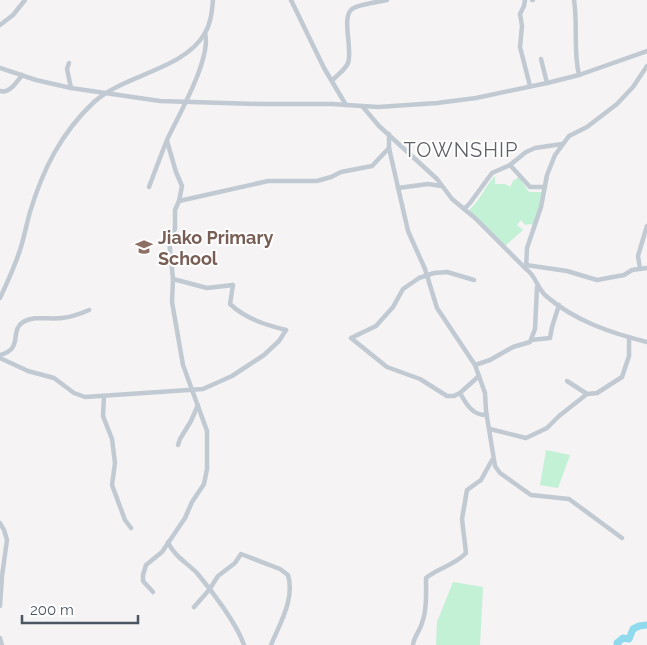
<svg xmlns="http://www.w3.org/2000/svg" width="647" height="645" viewBox="0 0 647 645" font-family="Raleway,sans-serif">
<rect width="100%" height="100%" fill="#f5f3f3"/>
<g fill="#c3f1d5">
<path d="M495 176V184H505L510 187 513 181 519 177 529 192H543L535 226 530 224 525 225 521 220 517 225 523 230 505 246 469 210C480 201 485 186 495 176Z"/>
<path d="M546 450 570 455 558 488 540 485Z"/>
<path d="M453 582 483 587 480 645H436L437 622Z"/>
</g>
<g fill="none" stroke-linecap="round" stroke-linejoin="round">
<path stroke="#90daee" stroke-width="7" d="M618 645 617 643 623 638 629 639 633 629 639 626 647 625"/>
<g stroke="#c1cad2" stroke-width="4.5">
<path d="M291 0 324 68 346 105"/>
<path d="M525 0 524 6 520 14 522 26 520 47 530 86"/>
<path d="M532 0H533"/>
<path d="M574 0C578 25 573 51 579 75"/>
<path d="M0 25 13 15 25 0"/>
<path d="M541 59 547 83"/>
<path d="M69 63 67 69 71 88"/>
<path d="M647 66 633 87 617 104 587 127 569 136 555 155 547 175 541 207 527 248 526 269C537 277 536 287 546 296 575 321 611 333 647 342"/>
<path d="M0 68 36 80 71 88 160 101 260 104H332L378 107 437 103 476 98 547 83 579 75 647 51"/>
<path d="M332 81C337 75 345 70 348 63 353 49 341 17 352 9 359 4 379 2 387 0"/>
<path d="M0 91C9 94 17 82 22 75"/>
<path d="M363 107 379 126 437 179 452 199 475 218 526 269"/>
<path d="M389 134V148L408 231 425 269 437 308 475 365 485 393 486 411 495 466 500 473 531 495 569 499 622 538"/>
<path d="M510 165 530 187H545"/>
<path d="M149 187C155 171 161 155 167 140 178 116 212 58 205 33"/>
<path d="M398 188 428 184 441 186"/>
<path d="M179 201 268 181H317L331 177 341 172 372 166 389 148"/>
<path d="M464 209 470 203 492 173 510 165 526 152 535 148 562 144"/>
<path d="M526 265 567 271 597 280 624 275 632 270 647 268"/>
<path d="M640 269 638 256 647 226"/>
<path d="M474 280 447 272 434 273 419 278 403 289 393 307 376 326 351 338 387 367 420 379 447 396H454L460 393 479 376"/>
<path d="M0 298C7 283 14 268 19 253 24 239 26 226 30 212 43 169 61 133 94 102 125 74 184 70 205 33 211 23 212 11 213 0"/>
<path d="M531 340 550 338 552 327 559 305"/>
<path d="M0 355C24 349 9 331 23 322 35 315 49 320 62 318 72 317 80 314 89 310"/>
<path d="M0 358 28 371 54 378 74 393 85 397 203 389 232 376 264 355 279 341 286 330C266 325 246 319 230 304L233 285 207 288 173 279"/>
<path d="M475 365 490 360 513 347 530 342 535 329 537 287"/>
<path d="M567 381 587 394"/>
<path d="M460 393C466 404 473 416 487 415"/>
<path d="M104 396 103 416 112 439 115 463 112 485 125 520 131 528"/>
<path d="M490 429 526 438 547 428 559 416 587 394 597 393 622 377 629 356V337"/>
<path d="M178 445 180 439 191 421 198 405"/>
<path d="M0 523 4 530 7 540 2 576 0 606"/>
<path d="M168 542C173 555 187 563 197 573 212 591 237 624 244 645"/>
<path d="M153 592 143 581V575L146 565 162 552 185 518 192 502 204 484 207 469V431L183 365 172 302 173 279 169 239 175 229V210L179 201 182 186 176 172 167 141"/>
<path d="M194 607 209 590 218 576 235 563 241 554 280 569 288 575C295 599 280 623 271 645"/>
<path d="M0 638 2 645"/>
<path d="M413 645C414 636 420 631 422 623 427 609 426 593 426 578 438 568 455 565 466 553L462 519 467 490 481 480 492 460"/>
</g>
</g>
<defs>
<g id="school-bare" transform="scale(1.35)"><path d="M0-5L7-2L0 1L-7-2ZM-4 1L0 2.5L4 1V4Q0 6-4 4Z" fill="#8d6e63" stroke="#fff" stroke-width="2.5" paint-order="stroke"/></g>
</defs>
<g fill-rule="evenodd">
<use href="#school-bare" x="144" y="247"/>
</g>
<g text-anchor="middle" dominant-baseline="central" stroke-width="4" stroke-linejoin="round" paint-order="stroke">
<g font-size="18" font-weight="bold" fill="#785e54" stroke="#fff" text-anchor="start">
<text x="158" y="237">Jiako Primary<tspan x="158" dy="21">School</tspan></text>
</g>
<g font-size="20" letter-spacing="1" fill="#5f6368" stroke="#fff">
<text x="461" y="150">TOWNSHIP</text>
</g>
</g>
<path d="M22 615v8h116v-8" fill="none" stroke="#4a5661" stroke-width="2.5"/>
<text x="30" y="615" font-size="15" fill="#4a5661" stroke="#ffffff" stroke-width="4" paint-order="stroke">200 m</text>
</svg>
